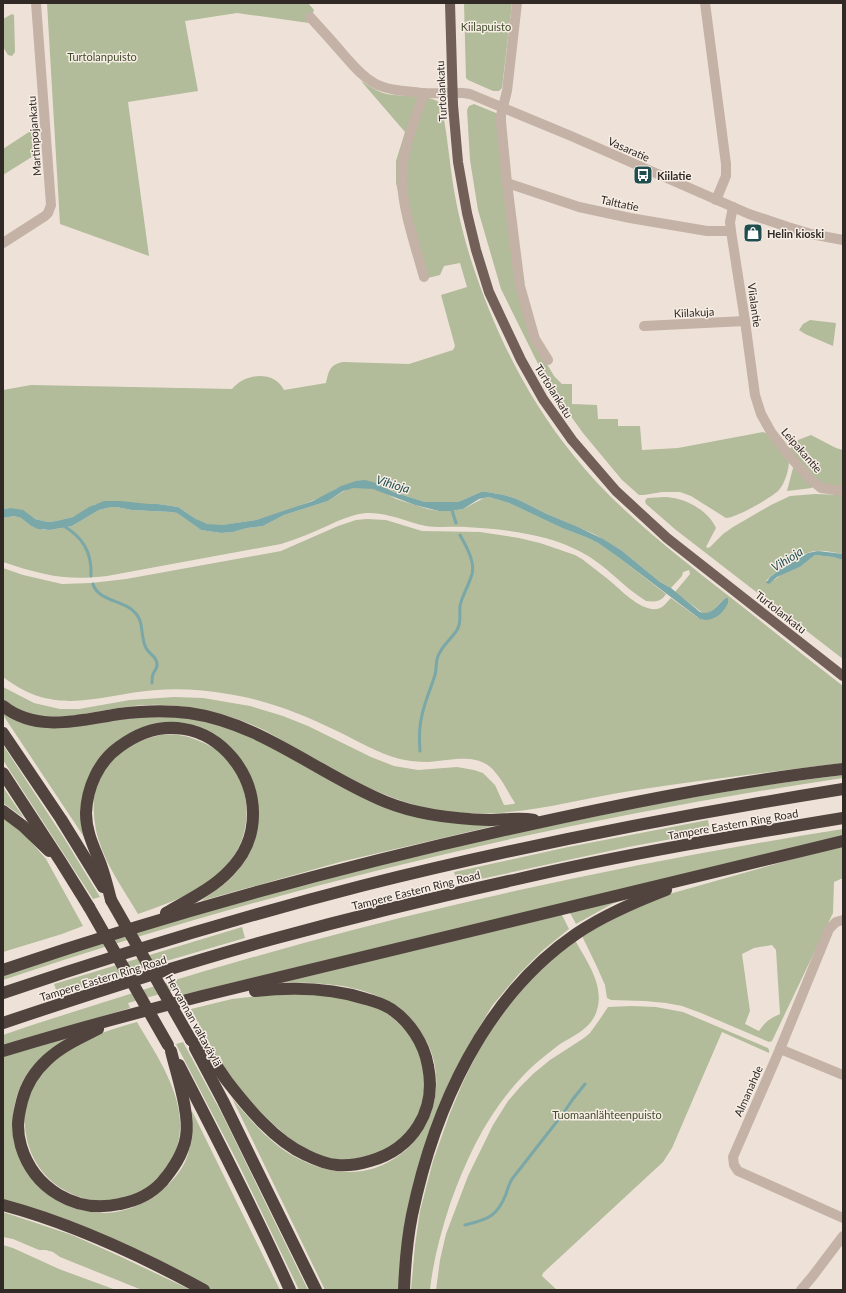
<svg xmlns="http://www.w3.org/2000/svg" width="846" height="1293" viewBox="0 0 846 1293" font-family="Lato,sans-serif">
<rect width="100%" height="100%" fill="#eee2d8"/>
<g fill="#b2bb9a" fill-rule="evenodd">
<path d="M47 3H308L314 10 309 23 237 13 185 21 198 91 128 102 149 256 60 224Z"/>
<path d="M464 3H512L502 88 499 91H493L468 80 466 78Z"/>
<path d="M12 14 14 15 15 52 12 56 8 55 3 47V19Z"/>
<path d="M361 81C368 85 375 90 383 93 398 98 430 93 441 104 446 126 448 148 451 170 455 201 462 231 471 260 494 331 527 398 574 456 613 505 663 544 712 583 756 617 799 652 843 686V763C772 772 701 780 630 791 556 803 495 825 418 806 374 794 335 771 296 748 281 740 266 730 250 724 231 716 211 711 191 708 169 704 147 704 125 707 94 711 61 722 30 714 20 711 11 705 3 699V687L34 703 60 709H79L130 700 174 697 203 698 250 706 283 716 308 726 371 757 394 766 418 770 457 767 474 770 483 773 495 785 504 805 514 804 515 803C507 791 501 776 489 766 472 753 446 761 427 762 418 762 408 761 400 759 379 754 356 740 337 731 302 714 267 700 228 694 205 690 180 688 156 690 96 695 57 718 3 677V568L23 575 62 584 91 583 126 579 281 551 338 526 356 520 367 519 386 520 422 531 480 532 519 538 540 543 575 555 582 559C591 566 600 573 609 580 621 590 640 611 657 609 663 608 667 602 671 598L697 617 703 620 726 598C718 603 714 613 704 614L675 592 690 574 689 570 683 572 682 576 671 588 660 582 621 550 594 534 547 514 517 499 504 495 487 492H481L458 502 436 503 425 502 393 492 376 483 348 484 335 489 322 497 291 509 256 520 216 526 202 523 178 507 158 504H96L73 517 56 521 48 522 35 519 10 508 3 509V390L31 385 232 389C245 373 274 370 284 390L326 383C329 371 329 365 343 362L409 364 453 350 455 346 441 295 467 287 460 263 444 266 440 275 420 280 396 183V161L405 132Z"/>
<path d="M474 104 496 113 516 286 544 359 554 376 562 384H572V404L597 405 598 419H618V426H640L642 450 678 448 763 432 768 434 789 460C789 470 785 483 779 490 771 498 736 518 726 518L691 496 680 492H662L644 495H639L622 480 583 433 554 393 543 374 501 289 478 210 470 160 467 110 469 106Z"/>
<path d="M35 128 38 153 3 175V149Z"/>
<path d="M810 320 836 323 833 346 805 334 799 330 803 324Z"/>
<path d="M811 435 836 448 843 450V488L821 484 789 450 798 440Z"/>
<path d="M795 467 812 486V488L787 491 793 468Z"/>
<path d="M365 487 382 491 396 499 428 509 439 511H450L463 509 484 498 489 497 509 503 562 528 588 538 598 543 618 557 666 594C661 602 655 602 646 601 623 587 605 564 581 552 548 534 503 529 466 527 453 526 439 528 426 526 407 522 387 512 367 513 353 514 340 520 327 526 312 533 297 539 281 544L107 576C66 581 42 575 3 562V518L14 516 21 518 31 526 44 530H50L72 526 99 510 111 507H116L132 510 171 512 177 513 201 530 221 533 233 532 247 528 263 526 284 515 328 501 347 489 354 488Z"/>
<path d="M815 494 843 495V554C831 552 817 548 805 554 800 557 795 562 789 565 781 569 772 574 766 581L774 580 781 575 800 567 815 555 833 557 843 560V659L676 530 646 504 645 501 647 498C656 498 665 496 673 498 689 500 710 513 716 528L706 547 708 548 710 547 723 534 733 527 771 505 790 496Z"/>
<path d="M3 711 18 720 187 716 243 731 346 789 498 825 340 862 201 901C214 891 228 883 238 870 271 831 260 762 216 737 210 733 199 733 192 732 183 730 162 724 153 725 130 729 107 745 95 766 93 769 90 773 89 776 88 781 89 789 89 794 89 811 88 827 88 843L3 715Z"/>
<path d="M160 735C166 735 172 734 178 735 191 736 210 745 220 752 250 776 255 826 233 857 211 889 172 902 138 914 124 890 107 867 99 841 93 823 91 795 99 778 104 768 119 753 128 747 138 741 149 738 160 735Z"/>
<path d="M3 745 64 838 100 897 93 899 3 760Z"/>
<path d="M843 775V778C558 820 276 888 3 980V974L161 924 321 879 468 843 650 805 759 786Z"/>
<path d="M3 787 24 818 3 803Z"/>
<path d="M3 817 25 835 46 859 83 926 62 934 3 952Z"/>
<path d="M708 820 710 832 628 847 458 884 454 872 568 847Z"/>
<path d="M843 829V837L181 995 178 989 128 1003 130 1008 3 1046V1035C52 1018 102 1003 152 987 251 957 350 929 450 906 580 875 711 850 843 829Z"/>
<path d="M843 845V878L834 882 833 913 772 1041 769 1042 701 1013 682 1006 666 1003 645 1001 611 1000 607 998 605 985 597 967 582 936 641 904 673 893ZM772 945 776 950 780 1014C770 1018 765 1022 759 1031L745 1024 750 1011 742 954 754 948Z"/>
<path d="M637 894 612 904 576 924 569 911Z"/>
<path d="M561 913 569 929 542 951 518 975 492 1006 472 1039 452 1079 399 1290H325L232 1098C251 1121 272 1146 299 1159 322 1171 350 1176 375 1168 427 1150 451 1091 427 1042 418 1025 405 1010 388 1001 353 982 311 982 273 983Z"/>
<path d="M242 927 245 938 139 969 58 995 54 984Z"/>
<path d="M575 940C587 962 606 987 596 1013 590 1029 573 1036 560 1044 551 1051 542 1058 534 1065 492 1104 469 1151 450 1204 441 1232 433 1261 430 1290H411L415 1245 420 1211 433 1161 450 1113 463 1082 479 1050 497 1021 534 975Z"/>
<path d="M327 994C345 998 364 1001 380 1009 394 1018 411 1032 417 1048 431 1078 425 1115 402 1138 396 1143 389 1150 383 1153 376 1155 368 1156 362 1157 346 1161 330 1161 314 1154 301 1148 291 1140 280 1130 239 1096 214 1055 191 1009L232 999 266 995Z"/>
<path d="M631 1006 656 1007 683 1012 768 1048 769 1050V1053L722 1032 672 1148 663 1162 543 1273 542 1276 557 1290H436L440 1260 446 1234 468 1176 493 1125 508 1101 521 1086 533 1074 550 1060 584 1038 590 1033 600 1019 608 1007Z"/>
<path d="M137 1022C160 1061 193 1107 175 1154 173 1160 167 1166 163 1171 160 1176 157 1182 152 1186 145 1192 131 1196 122 1199 105 1204 88 1201 72 1194 44 1182 27 1156 25 1126 24 1122 23 1117 24 1114 28 1085 50 1059 74 1045 94 1035 115 1028 137 1022Z"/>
<path d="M70 1036C37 1057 14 1080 13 1122 13 1131 14 1143 18 1152 20 1157 42 1176 48 1181 55 1187 70 1204 77 1208 80 1210 85 1210 88 1211 124 1220 165 1196 183 1166 192 1150 192 1131 191 1113L192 1111 280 1290H211L176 1270 3 1199V1057Z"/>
<path d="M183 1042 222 1114 308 1290H299L238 1163 176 1044Z"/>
<path d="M3 1212 72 1235 117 1255 191 1290H142L60 1257 53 1252 46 1250H39L13 1239 3 1237Z"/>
<path d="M3 1245 13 1248 59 1269 116 1290H3Z"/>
</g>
<g fill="#7aa7a7">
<path d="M365 480 376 483 393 492 425 502H458L481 492H487L504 495 517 499 547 514 578 527 603 539 621 550 660 582 671 588 700 612C712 617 718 603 726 598H728V603C723 614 712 623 700 619L618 557 598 543 588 538 562 528 509 503 489 497 479 499 463 509 450 511H439L415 505 373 489 354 488 343 491 328 501 284 515 263 526 247 528 233 532 221 533 201 530 177 513 171 512 132 510 116 507H111L99 510 72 526 50 530 38 529 31 526 21 518 14 516 3 518V509L10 508 23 510 35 519 48 522 56 521 73 517 89 507 104 501H120L149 504H158L178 507 196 519 207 524 222 525 256 520 313 501 341 486 356 481Z"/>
<path d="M818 551 843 554V560L833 557 815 555 800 567 777 577 769 584 766 583 770 577 781 569 808 553Z"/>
</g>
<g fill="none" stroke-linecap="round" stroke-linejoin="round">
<g stroke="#7aa7a7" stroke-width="3">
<path d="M451 507 456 523"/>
<path d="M62 525C83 537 92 552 91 576"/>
<path d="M93 584C98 600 119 600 131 609 146 620 139 634 146 648 149 654 156 656 157 663 158 668 155 670 153 674 152 677 152 680 152 683"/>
<path d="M420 751C419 739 419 727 422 715 425 701 431 688 435 675 437 668 435 660 439 654 443 645 452 638 457 630 462 622 459 614 460 606 462 596 468 587 471 577 477 564 466 546 460 535"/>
<path d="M465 1225C488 1219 497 1217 506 1194 508 1188 509 1184 512 1179L562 1115 573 1099 585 1084"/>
</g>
<g stroke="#c4b2a6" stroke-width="10">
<path d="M517 3 507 91 501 115V122L507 183 520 286 535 339 548 360"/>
<path d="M705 3 726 164V176L716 200"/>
<path d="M310 17C321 29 332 41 343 54 352 64 361 76 374 83 388 91 408 91 424 93 439 94 456 91 470 94L571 136 749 214 788 227 811 234 843 240"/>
<path d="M424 93C415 120 402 149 402 179 402 208 416 248 424 277"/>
<path d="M507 183 579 207 630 218 707 231H731"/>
<path d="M733 207 730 222 731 231 745 321 755 395 761 414 771 432 792 459 810 479 821 488 843 491"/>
<path d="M3 243 45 216 48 213 51 205 36 3"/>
<path d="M644 326 745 321"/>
<path d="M843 920 836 922 829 929 780 1049 733 1157 734 1165 738 1171 843 1218"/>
<path d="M780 1049 843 1075"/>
<path d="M801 1290 812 1277 843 1236"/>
</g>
<path stroke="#725f58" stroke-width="10" d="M450 3 453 105 458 162 467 213 476 250 489 292 521 360 543 399 572 440 616 491 667 538 843 676"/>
<g stroke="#51433e" stroke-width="12">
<path d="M3 706C37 733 80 720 119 714 142 711 166 710 189 713 262 723 319 775 386 802 418 815 454 819 489 820 505 820 519 817 534 820"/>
<path d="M3 733 61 819 103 887"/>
<path d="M3 773 61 862 89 907"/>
<path d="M3 811 23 826 49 851"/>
<path d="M111 900C108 888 105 876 101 865 94 847 86 832 86 813 87 788 98 762 119 747 208 681 297 802 229 871 212 889 188 900 166 913"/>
<path d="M3 970C168 914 336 868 505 830 617 805 729 782 843 769"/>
<path d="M3 993C121 953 241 917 361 886 520 846 681 815 843 789"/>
<path d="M3 1023C92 993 182 964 273 939 354 917 436 897 518 879 625 854 734 836 843 818"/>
<path d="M98 1029C80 1038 62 1046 47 1060 35 1071 26 1085 22 1101 20 1109 18 1117 18 1125 18 1132 19 1139 21 1146 34 1189 76 1214 120 1204 136 1201 150 1195 162 1182 173 1169 183 1155 186 1137 190 1113 177 1076 171 1051"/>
<path d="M191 1040C197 1045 204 1050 209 1056 216 1064 221 1073 227 1081 247 1107 275 1141 306 1155 316 1160 326 1164 337 1165 348 1166 360 1164 370 1161 413 1149 437 1110 428 1066 424 1043 410 1022 391 1009 383 1004 374 1001 366 999 329 987 292 987 255 991"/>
<path d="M195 1048 223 1101 316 1290"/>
<path d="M3 1051C69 1031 135 1013 202 996L843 841"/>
<path d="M179 1065C218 1140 256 1214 290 1290"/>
<path d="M3 1205C74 1224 140 1255 204 1290"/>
<path d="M404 1290C405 1265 407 1240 412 1215 434 1109 484 997 576 934 604 915 635 902 666 890"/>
</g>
<g stroke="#51433e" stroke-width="12">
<path d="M111 900 191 1040"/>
<path d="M89 907 168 1045"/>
</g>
</g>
<defs>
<g id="bus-square" transform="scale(1)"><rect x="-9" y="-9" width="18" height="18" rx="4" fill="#204d4e" stroke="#f6ede4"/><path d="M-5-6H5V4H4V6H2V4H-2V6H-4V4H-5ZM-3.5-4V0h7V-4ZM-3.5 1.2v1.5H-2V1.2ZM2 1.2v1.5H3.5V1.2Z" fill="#fff"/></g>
<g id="shop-square" transform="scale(1)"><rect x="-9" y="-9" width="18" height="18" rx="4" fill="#204d4e" stroke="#f6ede4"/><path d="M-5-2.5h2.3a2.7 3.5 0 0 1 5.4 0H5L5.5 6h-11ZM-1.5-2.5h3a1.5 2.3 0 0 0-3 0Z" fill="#fff"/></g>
</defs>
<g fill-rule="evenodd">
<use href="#bus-square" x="643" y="175"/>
<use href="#shop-square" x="753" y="233"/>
</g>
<g text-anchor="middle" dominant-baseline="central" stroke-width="3" stroke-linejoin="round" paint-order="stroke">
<g font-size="11" fill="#424d2c" stroke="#f6ede4">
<text x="486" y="26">Kiilapuisto</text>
<text x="102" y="56">Turtolanpuisto</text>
<text x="607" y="1114">Tuomaanlähteenpuisto</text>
</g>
<g font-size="11" fill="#312926" stroke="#f6ede4">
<text transform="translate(441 91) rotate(-93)">Turtolankatu</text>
<text transform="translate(34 136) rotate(-94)">Martinpojankatu</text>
<text transform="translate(629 149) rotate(24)">Vasaratie</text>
<text transform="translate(620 203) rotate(12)">Talttatie</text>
<text transform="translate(755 305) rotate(82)">Viialantie</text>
<text transform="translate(694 312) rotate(-3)">Kiilakuja</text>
<text transform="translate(554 391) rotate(58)">Turtolankatu</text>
<text transform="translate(802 450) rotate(49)">Leipakantie</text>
<text transform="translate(781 612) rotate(38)">Turtolankatu</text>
<text transform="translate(733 824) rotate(-10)">Tampere Eastern Ring Road</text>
<text transform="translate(416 890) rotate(-14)">Tampere Eastern Ring Road</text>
<text transform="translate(103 978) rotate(-17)">Tampere Eastern Ring Road</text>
<text transform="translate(194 1020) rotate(61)">Hervannan valtaväylä</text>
<text transform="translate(748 1091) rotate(-66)">Almanahde</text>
</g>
<g font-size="11" font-weight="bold" fill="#312926" stroke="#f6ede4" text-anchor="start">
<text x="657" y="175">Kiilatie</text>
<text x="767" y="233">Helin kioski</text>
</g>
<g font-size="12" font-style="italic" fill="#204d4e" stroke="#f6ede4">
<text transform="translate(393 484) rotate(17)">Vihioja</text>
<text transform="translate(787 559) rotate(-32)">Vihioja</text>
</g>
</g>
<rect width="846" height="1293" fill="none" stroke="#312926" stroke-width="8"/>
</svg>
